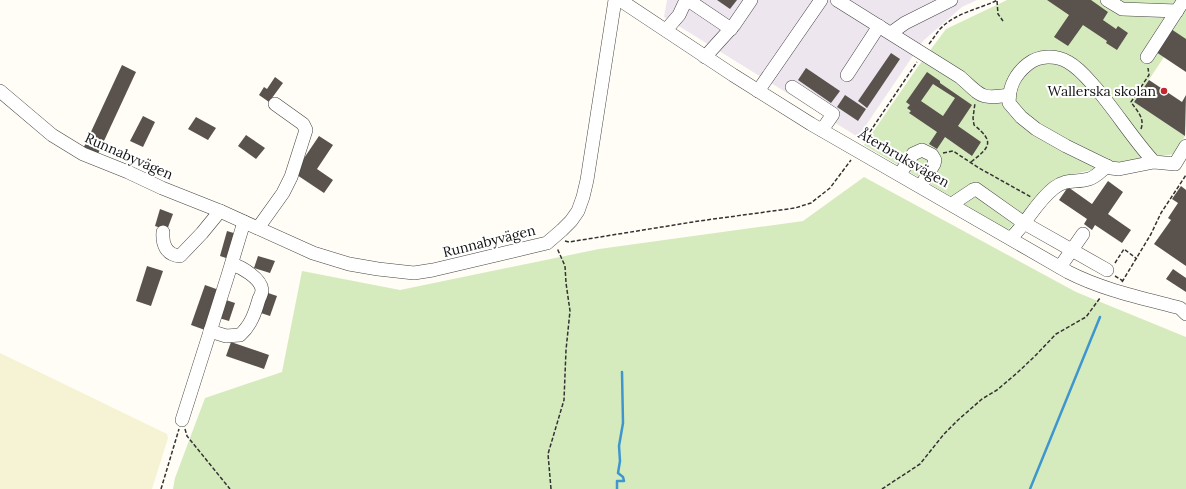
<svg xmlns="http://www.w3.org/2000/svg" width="1186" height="489" viewBox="0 0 1186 489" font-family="Lora,serif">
<rect width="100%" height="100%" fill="#fffdf5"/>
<path fill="#eee6ef" d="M667 0H977L962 7 923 41 858 137 664 17Z"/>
<path fill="#f6f3d4" d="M0 353 167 434 168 438 152 489H0Z"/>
<g fill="#d5ebbd">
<path d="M1007 0H1186V39L1156 52 1164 57 1134 102 1185 136 1174 154 1131 161 1065 176 1029 205 1008 230 864 145 917 68 946 29Z"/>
<path d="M864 177 1076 292 1186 337V489H173L175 478 205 398 282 372 302 271 400 290 599 249 803 221Z"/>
</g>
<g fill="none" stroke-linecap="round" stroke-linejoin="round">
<g stroke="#3f96cf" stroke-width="2.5">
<path d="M617 489V481H624L623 477 618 473 620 461 619 446 623 423 622 372"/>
<path d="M1030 489 1100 317"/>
</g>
</g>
<g fill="#5a524d" fill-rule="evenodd">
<path d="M717 0H737L730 9Z"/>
<path d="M1047 0H1091L1108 12 1103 20 1116 29 1118 26 1128 33 1117 50 1106 43 1107 41 1083 25 1068 46 1054 37 1069 15Z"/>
<path d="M1171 29 1186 39V72L1156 52Z"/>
<path d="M891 53 900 59 867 108 858 101Z"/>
<path d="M122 65 136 72 97 156 83 149Z"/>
<path d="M806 68 840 91 831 103 798 80Z"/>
<path d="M927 72 940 81V83L972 105 958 126 981 142 972 156 945 137 937 149 929 144 937 132 909 113 911 111 907 108 910 105 906 102ZM933 84 955 98 943 116 921 101Z"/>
<path d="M275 77 283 83 269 102 259 95 264 87 267 89Z"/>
<path d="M1149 80 1182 102 1186 95 1185 136 1134 102Z"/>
<path d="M845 95 866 109 858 121 837 107Z"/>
<path d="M143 116 155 122 143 147 130 141Z"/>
<path d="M196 117 216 128 208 140 188 129Z"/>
<path d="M246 135 265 148 256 159 238 146Z"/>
<path d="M319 136 333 145 317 169 333 180 324 193 294 173Z"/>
<path d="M1108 181 1123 192 1108 214 1131 230 1122 243 1095 225 1092 230 1084 224 1087 219 1059 200 1068 187 1092 204Z"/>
<path d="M1181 186 1186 190V266L1154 244 1171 220 1168 218 1178 203 1172 199Z"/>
<path d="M160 209 173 214 167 230 155 226Z"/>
<path d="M227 231 237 234 229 259 220 256Z"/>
<path d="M258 256 275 261 270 273 254 268Z"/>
<path d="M147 266 163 271 151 306 136 301Z"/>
<path d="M1173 269 1186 278V292L1166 279Z"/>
<path d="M205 285 219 290 205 330 191 325Z"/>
<path d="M265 292 277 296 270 316 258 312Z"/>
<path d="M226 300 235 303 229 321 219 318Z"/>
<path d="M231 342 269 355 264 369 226 356Z"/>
</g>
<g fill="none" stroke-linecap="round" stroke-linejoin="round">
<g stroke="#444" stroke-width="14">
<g id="minor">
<path d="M620 0 733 75 811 124 1068 272C1103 290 1142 298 1180 308L1186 314"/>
<path d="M688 0 731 29"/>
<path d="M837 0 960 77C981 95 979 100 1009 95"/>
<path d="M1107 0 1122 9 1177 11"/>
<path d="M666 30 679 15 686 0"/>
<path d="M891 33 905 23 951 0"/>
<path d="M705 57 734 25 751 0"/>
<path d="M1147 57 1184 0"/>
<path d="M847 75 879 26"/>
<path d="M792 87 833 114 822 130"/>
<path d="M0 91 52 135 83 154 128 172 162 188 220 211 313 253 349 264 378 269 414 273 433 270 547 243 562 230 571 221 578 211 583 197 587 180 615 0"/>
<path d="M758 91 821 0"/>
<path d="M1154 162C1132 138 1116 111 1095 87 1087 78 1079 68 1068 62 1056 55 1039 55 1028 64 1014 75 1009 87 1009 103L1021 117 1036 129 1066 146 1111 168 1119 169 1154 162 1175 164 1186 146"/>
<path d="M900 174 913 154 922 150 932 155 935 160 934 164 921 186"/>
<path d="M952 204 973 190 976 189 1024 223 1107 270"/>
<path d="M258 228 283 193 291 177 306 130 303 124 275 104"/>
<path d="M163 232C162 244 166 255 180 256L202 233 220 211"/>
<path d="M1011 238C1027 223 1036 202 1054 188 1067 178 1075 183 1089 179 1096 177 1102 170 1107 166"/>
<path d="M1060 267 1083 234"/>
<path d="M210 331 226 336 240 335C251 325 255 313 259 299 260 297 262 293 262 290 261 278 241 267 232 264"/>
<path d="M182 420 228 275 244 222"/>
</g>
</g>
<g stroke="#333" stroke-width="1.5" stroke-dasharray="4 2" stroke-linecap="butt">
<path d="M997 1 998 14 1003 21"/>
<path d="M929 44C933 39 936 34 940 29 955 13 979 9 998 0"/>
<path d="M1141 129C1145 118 1137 111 1131 102L1149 75 1148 68"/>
<path d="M863 142 917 62"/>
<path d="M943 153 953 151 979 168 1031 197"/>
<path d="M971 162C990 147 995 142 974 125L973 118 975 103"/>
<path d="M565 241 569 242 699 221 795 208 811 203 830 188 851 160"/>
<path d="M1115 263 1124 249 1137 259"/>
<path d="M1115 276 1123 281"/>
<path d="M1122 282 1151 234 1161 213 1186 175"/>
<path d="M185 429 187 436 230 489"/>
<path d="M161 489 179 429"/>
<path d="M551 489 548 454 564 400 566 350 570 311 566 283 565 266 557 248"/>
<path d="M882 489 920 464 944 434 958 420 982 399 997 390 1017 373 1035 356 1056 334 1086 317 1100 298"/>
</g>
<use href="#minor" stroke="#fff" stroke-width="13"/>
</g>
<circle fill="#c4262e" stroke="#fff" stroke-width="1.5" cx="1164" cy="91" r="4"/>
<g text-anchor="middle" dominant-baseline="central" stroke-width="4" stroke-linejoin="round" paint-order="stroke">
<g font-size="14" fill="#111" stroke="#fff" text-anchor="end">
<text x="1156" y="91">Wallerska skolan</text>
</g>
<g font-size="14" fill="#111" stroke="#fff">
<text transform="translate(129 156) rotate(24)">Runnabyvägen</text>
<text transform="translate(904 158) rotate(30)">Återbruksvägen</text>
<text transform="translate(489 241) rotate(-14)">Runnabyvägen</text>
</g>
</g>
</svg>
